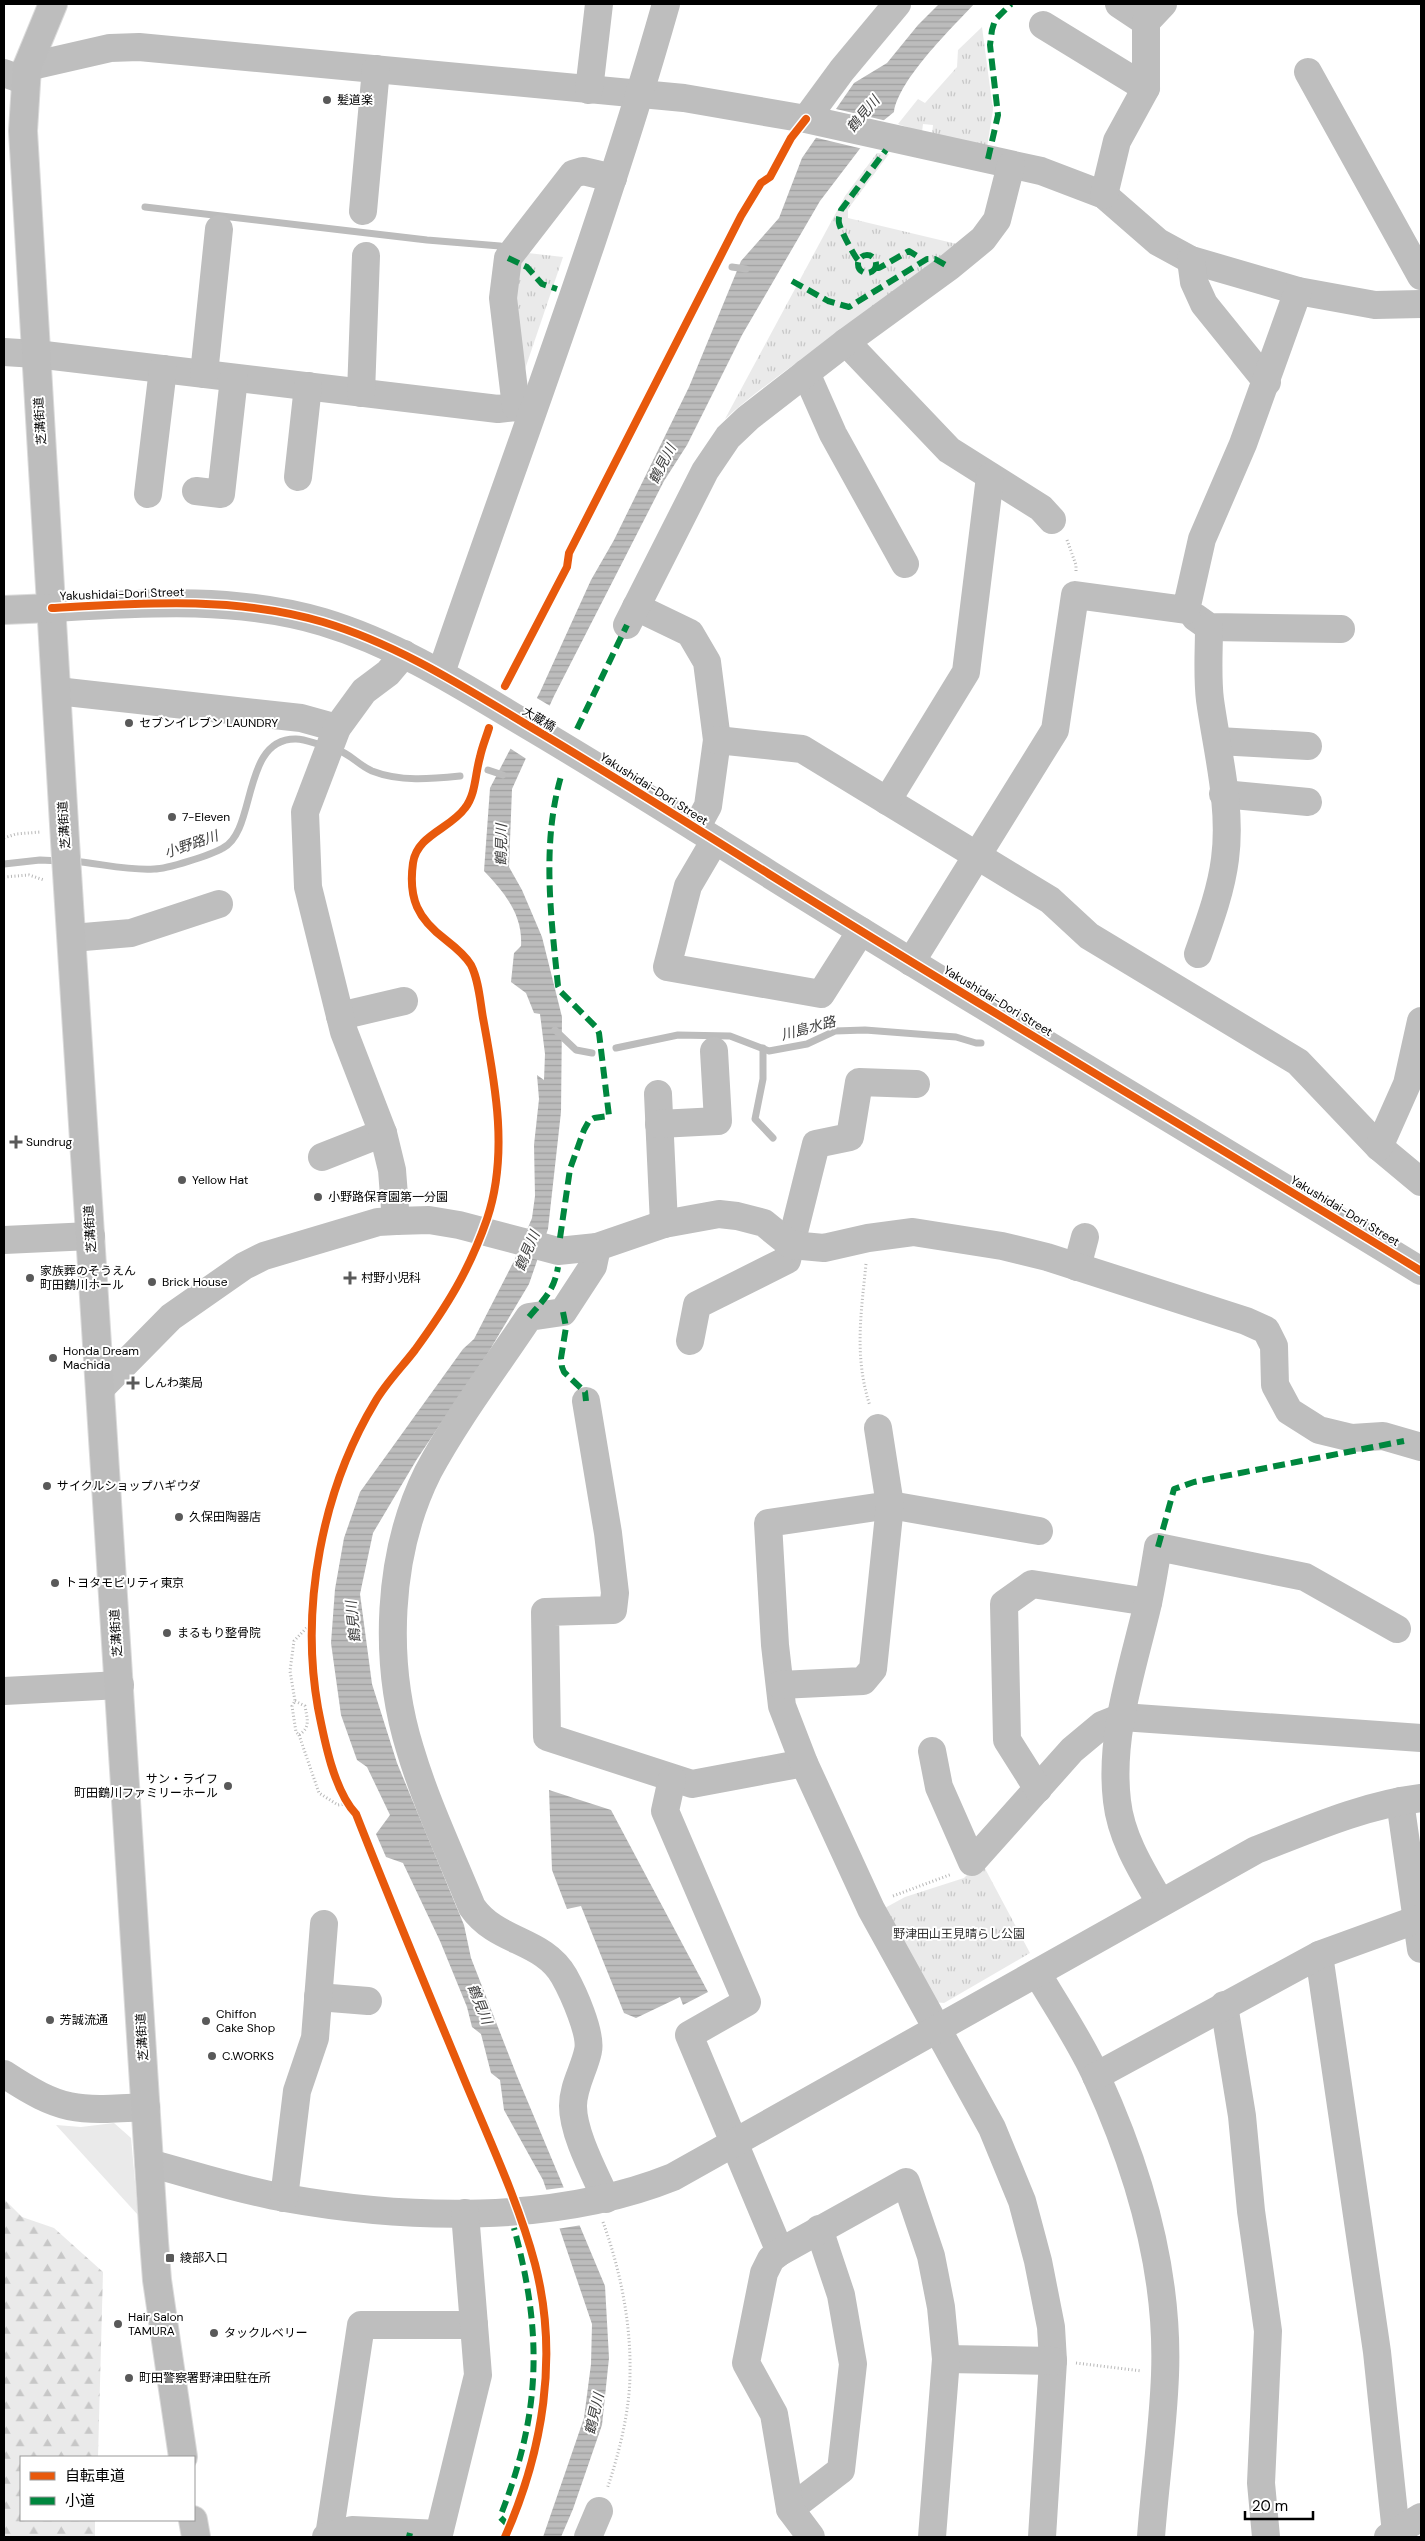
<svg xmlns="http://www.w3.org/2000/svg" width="1425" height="2541" viewBox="0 0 1425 2541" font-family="'DM Sans','Noto Sans JP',sans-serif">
<defs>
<pattern id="forest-firs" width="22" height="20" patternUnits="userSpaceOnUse" patternTransform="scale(1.25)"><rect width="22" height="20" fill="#eaeaea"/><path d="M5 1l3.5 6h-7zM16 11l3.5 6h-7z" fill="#c7c7c7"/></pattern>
<pattern id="park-tufts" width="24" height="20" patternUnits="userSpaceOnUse" patternTransform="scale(1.25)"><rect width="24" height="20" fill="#eaeaea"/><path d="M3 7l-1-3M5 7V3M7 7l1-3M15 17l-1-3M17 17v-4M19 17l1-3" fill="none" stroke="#c7c7c7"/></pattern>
<pattern id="water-rules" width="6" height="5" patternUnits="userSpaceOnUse" patternTransform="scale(1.25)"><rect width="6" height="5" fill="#bcbcbc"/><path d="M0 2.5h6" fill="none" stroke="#a0a0a0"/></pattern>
</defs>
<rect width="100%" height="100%" fill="#fff"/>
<path fill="#eaeaea" d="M114 2123 131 2138 138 2215 56 2125 81 2127Z"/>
<path fill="url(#forest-firs)" d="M4 2199 22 2217 54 2228 103 2272 98 2457H21V2520H95V2537H4Z"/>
<g fill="url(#park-tufts)">
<path d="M982 27 993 110 987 147 932 134 933 125 923 124 922 132 898 124 918 99 925 103 957 67 958 50Z"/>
<path d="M877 153 889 154 848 209V218L961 245C886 308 798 354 725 419L845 196Z"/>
<path d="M519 252 563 257 523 375 514 288Z"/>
<path d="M981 1861 1030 1953 944 2003 933 2002 883 1909 905 1897 964 1878Z"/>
</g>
<g fill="url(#water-rules)">
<path d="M939 4H974C951 29 899 79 894 112L878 125 820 201 742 335 687 445 664 481 554 696 512 789 509 867 522 890 542 937 562 1017 561 1112 548 1229 529 1284 488 1353 417 1459 373 1533 360 1594 372 1684 397 1763 464 1925 471 1958 517 2076 605 2286 609 2358 602 2425 573 2509 561 2537H543L584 2418 591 2364 592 2324 543 2180 504 2110 500 2080 491 2073 481 2034 472 2027 467 2007 440 1941 403 1863 386 1857 376 1834 390 1815 367 1767 357 1760 341 1715 331 1643 335 1589 344 1538 360 1492 463 1349 474 1339 514 1261 532 1218 535 1196 534 1145 539 1099 537 1075 544 1080 545 1054 540 1014 534 1013 526 993 511 982 514 953 521 946C523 915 505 893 484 871L490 788 540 692 591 580 614 540 689 387 741 261 779 218 802 158 854 83 887 63 918 25Z"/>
<path d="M549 1790 611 1810 708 1992 683 2005 680 1997 636 2018 624 2013 581 1906 567 1909 552 1870Z"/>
</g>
<g fill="#fff">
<path d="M832 108 887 121 863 149 813 137Z"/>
<path d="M535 697 552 707 528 760 508 747Z"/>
<path d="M567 2187 582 2225 557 2229 544 2190Z"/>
</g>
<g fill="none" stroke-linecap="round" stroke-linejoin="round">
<g stroke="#bcbcbc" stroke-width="7">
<path d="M145 207 427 240 500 246"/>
<path d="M732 267 746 269"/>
<path d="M335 749C350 753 358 765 372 771 400 782 431 779 460 776"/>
<path d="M488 770 503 775"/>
<path d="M71 861C98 863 129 871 154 869 167 869 211 855 223 848 257 831 241 738 296 739 305 739 316 744 325 746"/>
<path d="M4 864 40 860 61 861"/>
<path d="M555 1030 576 1050 592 1053"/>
<path d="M616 1048 678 1035 730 1036 769 1051 807 1044 835 1031 865 1030 956 1037 976 1043H981"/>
<path d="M763 1048V1079L755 1119 773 1138"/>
</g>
<g stroke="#dbdbdb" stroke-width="30">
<g id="major">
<path d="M53 4 27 67 23 131 65 841 154 2241 157 2280 183 2457"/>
<path d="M4 610 52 608"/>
<path d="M193 2520 196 2537"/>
</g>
</g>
<g stroke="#b8b8b8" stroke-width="3" stroke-dasharray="1 2.5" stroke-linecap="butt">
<path d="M1067 540 1076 565V572"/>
<path d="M4 838 16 834 40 832"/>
<path d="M4 877 29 875 44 880"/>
<path d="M866 1264C861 1314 854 1357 870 1406"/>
<path d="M295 1701 305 1706C307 1719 311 1727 299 1735L296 1732 292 1706 295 1701 290 1671 294 1641 312 1622"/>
<path d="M299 1735 319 1793 338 1805 346 1804"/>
<path d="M893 1896 952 1874"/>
<path d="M603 2222C620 2269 631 2322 630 2373 630 2410 619 2454 607 2489"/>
<path d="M1076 2363 1142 2371"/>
</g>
<g stroke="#bebebe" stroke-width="28">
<path d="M1119 4 1146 22"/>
<path d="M1043 25 1146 88"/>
<path d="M27 67 110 48 139 47 684 98 806 119 1041 171 1104 195 1158 242 1191 260 1298 291 1375 305 1421 304"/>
<path d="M1308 72 1421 276"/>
<path d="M4 73 20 79"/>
<path d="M589 90 599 4"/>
<path d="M806 119 842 70 897 4"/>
<path d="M1104 195 1117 141 1146 88V22L1163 4"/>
<path d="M363 211 376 69"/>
<path d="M1191 260 1194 282 1204 304 1267 382"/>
<path d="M846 342 949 450 1041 508 1052 520"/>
<path d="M4 352 36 354 498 409 516 407 532 412"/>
<path d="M806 373 833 434 905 564"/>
<path d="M204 374 219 229"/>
<path d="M361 393 366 256"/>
<path d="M516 407 503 298 508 258 573 174 583 171 613 178"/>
<path d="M298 477 308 386"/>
<path d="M196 491 221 494 234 378"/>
<path d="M148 494 163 369"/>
<path d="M636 607 690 633 707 662 717 740 708 806 696 828"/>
<path d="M52 608C142 603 235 596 323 622 396 644 459 684 524 723 607 772 688 823 769 874 985 1009 1204 1138 1421 1271"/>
<path d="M1195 617 1209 627 1341 629"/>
<path d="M627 625 705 471 728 437 748 418 846 342 949 267 983 239 997 220 1011 165"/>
<path d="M441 673C517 451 602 230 666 4"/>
<path d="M57 691 301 718 337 728"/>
<path d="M717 740 802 749 1050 900 1089 936 1298 1062 1379 1147 1421 1182"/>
<path d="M1218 741 1308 746"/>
<path d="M1223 794 1308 802"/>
<path d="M887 801 966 672 990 477"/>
<path d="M715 840 688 886 667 967 821 994 861 931"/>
<path d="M72 938 131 933 219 904"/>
<path d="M1198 954C1209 923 1221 891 1225 859 1232 806 1217 751 1210 700 1207 676 1209 651 1209 627"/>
<path d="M911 962 1055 730 1075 595 1186 610 1202 539 1243 444 1298 291"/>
<path d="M340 1016 404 1001"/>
<path d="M658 1094 664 1224"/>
<path d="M659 1124 718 1121 714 1051"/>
<path d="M1379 1147 1407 1084 1421 1021"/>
<path d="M322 1157 383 1133"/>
<path d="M396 1221 392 1170 383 1133 344 1032 308 887 305 812 337 728 364 691 388 673 404 654"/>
<path d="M4 1240 91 1236"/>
<path d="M597 1247 593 1266 563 1312 529 1317C495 1368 457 1418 428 1472 387 1554 383 1662 410 1749 426 1803 451 1855 472 1907 497 1943 543 1939 564 1976 573 1992 592 2034 588 2051 584 2070 573 2086 573 2106 573 2134 595 2174 606 2199"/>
<path d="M1077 1267 1085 1237"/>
<path d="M690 1341 697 1305 787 1260 816 1144 850 1137 859 1082 916 1084"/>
<path d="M101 1388 171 1317 244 1266 264 1256 378 1222 396 1221 429 1220 459 1225 558 1251 597 1247 664 1224 719 1214 737 1216 764 1223 791 1245 824 1248 868 1238 913 1232 1002 1246 1047 1257 1246 1321 1266 1330 1274 1346 1275 1385 1289 1411 1319 1430 1352 1438 1383 1436 1421 1447"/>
<path d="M586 1401 608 1533 615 1593 613 1610 545 1612 547 1737 692 1784 804 1763"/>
<path d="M1039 1531 890 1505 768 1523 775 1645 782 1706 804 1763 871 1909 992 2128 1022 2201 1038 2261 1051 2327 1053 2361 1042 2537"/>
<path d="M780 1685 863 1681 873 1669 890 1505 878 1428"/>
<path d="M4 1691 120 1685"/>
<path d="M932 1751 939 1787 972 1862 1072 1750 1102 1725 1122 1717 1421 1738"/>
<path d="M672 1779 665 1811 747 2002 689 2035 780 2252"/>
<path d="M1038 1789 1007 1740 1004 1604 1032 1584 1148 1602"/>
<path d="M1400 1801 1421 1949"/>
<path d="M1160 1902C1142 1871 1121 1838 1117 1801 1109 1735 1133 1667 1148 1603 1152 1584 1155 1565 1158 1547L1305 1577 1397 1629"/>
<path d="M1319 1955 1377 2352 1396 2533"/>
<path d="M1037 1973C1057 2007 1081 2042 1097 2078 1139 2170 1169 2273 1165 2375 1163 2429 1155 2483 1151 2537"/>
<path d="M318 1997 368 2001"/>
<path d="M1224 2005 1242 2116 1251 2211 1268 2331 1261 2483 1266 2537"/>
<path d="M4 2074C63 2113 77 2111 146 2107"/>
<path d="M1096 2076 1319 1955 1421 1918"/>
<path d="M149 2163C194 2175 239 2190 285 2198 408 2220 556 2224 673 2177L1256 1850C1310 1829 1364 1805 1421 1798"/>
<path d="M284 2198 297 2091 315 2038 324 1924"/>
<path d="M946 2359 1053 2361"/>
<path d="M790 2509 841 2470 853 2364 841 2295 819 2229"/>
<path d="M329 2536 361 2325H474"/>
<path d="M326 2537 352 2530 439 2534 478 2375 465 2213"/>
<path d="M588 2537 599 2511"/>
<path d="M811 2537 790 2509 774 2414 746 2363 764 2273 771 2259 780 2252 906 2182 931 2256 941 2307 946 2359 932 2537"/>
<path d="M1388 2537 1421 2517"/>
</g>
<use href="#major" stroke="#bdbdbd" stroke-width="28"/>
<g stroke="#00873e" stroke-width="6" stroke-dasharray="12 6" stroke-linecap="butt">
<path d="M988 159 998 115 990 45 992 30 995 20 1011 4"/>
<circle cx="867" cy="264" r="9"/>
<path d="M508 258 527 267 542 284 557 289"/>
<path d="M858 260C854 256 840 229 839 223 838 218 840 215 841 210L886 150"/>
<path d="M874 268H879L909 251 920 258"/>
<path d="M792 281 828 301 849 307 927 259H935L949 267"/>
<path d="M577 729 627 625"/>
<path d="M560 1238 570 1169 584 1130 589 1121 594 1118 609 1116 599 1033 596 1027 561 992 558 986C551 916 541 842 562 773"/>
<path d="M563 1312 566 1327 561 1358 562 1367 564 1372 585 1392 586 1401"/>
<path d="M529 1317C544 1299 554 1291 558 1267"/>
<path d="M1158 1547 1174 1489 1194 1482 1404 1441"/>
<path d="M509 2526 500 2517C541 2414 543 2335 514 2228"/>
<path d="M409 2537 410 2533"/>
</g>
<g stroke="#fff" stroke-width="11">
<g id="cycleway">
<path d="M52 608C142 603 235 596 323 622 396 644 459 684 524 723 607 772 688 823 769 874 985 1009 1204 1138 1421 1271"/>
<path d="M505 686 567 567 569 553 741 216 761 183 770 177 791 138 806 119"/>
<path d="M489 728C486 738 482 747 480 757 475 774 476 794 465 808 450 829 417 835 413 863 408 899 418 919 446 940 455 947 465 955 471 965 479 981 480 1001 483 1018 495 1083 509 1154 487 1219 469 1271 447 1306 415 1350 402 1367 386 1383 375 1402 322 1490 300 1607 318 1708 324 1739 334 1791 356 1814 390 1901 426 1987 462 2074 487 2135 518 2200 535 2264 559 2356 543 2451 505 2537"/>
</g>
</g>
<use href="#cycleway" stroke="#e8590c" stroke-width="8"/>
</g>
<g fill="#595959" stroke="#fff" stroke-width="2">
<circle cx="327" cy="100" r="5"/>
<circle cx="129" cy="723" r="5"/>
<circle cx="172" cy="817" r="5"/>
<path d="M13.5 1134.5h5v5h5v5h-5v5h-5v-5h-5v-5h5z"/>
<circle cx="182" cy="1180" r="5"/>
<circle cx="318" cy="1197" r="5"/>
<circle cx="30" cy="1278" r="5"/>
<path d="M347.5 1270.5h5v5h5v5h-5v5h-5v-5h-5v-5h5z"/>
<circle cx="152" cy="1282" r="5"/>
<circle cx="53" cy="1358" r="5"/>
<path d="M130.5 1375.5h5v5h5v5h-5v5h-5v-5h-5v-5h5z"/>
<circle cx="47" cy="1486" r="5"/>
<circle cx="179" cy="1517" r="5"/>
<circle cx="55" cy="1583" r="5"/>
<circle cx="167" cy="1633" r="5"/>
<circle cx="228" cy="1786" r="5"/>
<circle cx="50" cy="2020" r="5"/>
<circle cx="206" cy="2021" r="5"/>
<circle cx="212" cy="2056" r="5"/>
<rect x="165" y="2253" width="10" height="10" rx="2.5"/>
<circle cx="118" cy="2324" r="5"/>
<circle cx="214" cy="2333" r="5"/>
<circle cx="129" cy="2378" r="5"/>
</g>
<g text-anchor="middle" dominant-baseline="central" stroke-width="4" stroke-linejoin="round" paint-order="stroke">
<g font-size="12" fill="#000" stroke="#fff" text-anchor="start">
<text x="337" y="100">髪道楽</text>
<text x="139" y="723">セブンイレブン LAUNDRY</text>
<text x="182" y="817">7-Eleven</text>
<text x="26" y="1142">Sundrug</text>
<text x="192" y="1180">Yellow Hat</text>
<text x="328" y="1197">小野路保育園第一分園</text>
<text x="40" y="1271">家族葬のそうえん<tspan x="40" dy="14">町田鶴川ホール</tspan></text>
<text x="361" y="1278">村野小児科</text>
<text x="162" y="1282">Brick House</text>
<text x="63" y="1351">Honda Dream<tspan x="63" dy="14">Machida</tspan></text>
<text x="143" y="1383">しんわ薬局</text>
<text x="57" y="1486">サイクルショップハギウダ</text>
<text x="189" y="1517">久保田陶器店</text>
<text x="65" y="1583">トヨタモビリティ東京</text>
<text x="177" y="1633">まるもり整骨院</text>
<text x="218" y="1779" text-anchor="end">サン・ライフ<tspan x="218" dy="14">町田鶴川ファミリーホール</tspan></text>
<text x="216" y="2014">Chiffon<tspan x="216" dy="14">Cake Shop</tspan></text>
<text x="60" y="2020">芳誠流通</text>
<text x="222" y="2056">C.WORKS</text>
<text x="180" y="2258">綾部入口</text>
<text x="128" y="2317">Hair Salon<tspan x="128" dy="14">TAMURA</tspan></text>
<text x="224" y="2333">タックルベリー</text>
<text x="139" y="2378">町田警察署野津田駐在所</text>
</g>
<g font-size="12" fill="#000" stroke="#fff">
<text transform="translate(40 421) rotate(-94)">芝溝街道</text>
<text transform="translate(122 594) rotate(-2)">Yakushidai-Dori Street</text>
<text transform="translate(539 719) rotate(31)">大蔵橋</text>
<text transform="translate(654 789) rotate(32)">Yakushidai-Dori Street</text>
<text transform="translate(64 825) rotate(-94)">芝溝街道</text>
<text transform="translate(998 1001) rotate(31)">Yakushidai-Dori Street</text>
<text transform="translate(1345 1211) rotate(31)">Yakushidai-Dori Street</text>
<text transform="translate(90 1229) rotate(-94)">芝溝街道</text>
<text transform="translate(116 1633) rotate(-94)">芝溝街道</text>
<text transform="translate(142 2037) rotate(-94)">芝溝街道</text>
</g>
<g font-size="12" fill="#303030" stroke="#fff">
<text x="959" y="1934">野津田山王見晴らし公園</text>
</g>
<g font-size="14" font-style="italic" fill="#414141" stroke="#fff">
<text transform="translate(863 114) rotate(-50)">鶴見川</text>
<text transform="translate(662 464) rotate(-63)">鶴見川</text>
<text transform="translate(191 844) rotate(-19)">小野路川</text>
<text transform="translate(501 845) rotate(-89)">鶴見川</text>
<text transform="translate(808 1028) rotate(-15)">川島水路</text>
<text transform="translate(527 1251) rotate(-67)">鶴見川</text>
<text transform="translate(353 1622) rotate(-96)">鶴見川</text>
<text transform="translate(480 2004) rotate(68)">鶴見川</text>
<text transform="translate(594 2414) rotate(-77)">鶴見川</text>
</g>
</g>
<rect width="1425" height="2541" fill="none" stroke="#000000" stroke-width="10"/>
<rect x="20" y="2456" width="175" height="65" fill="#ffffff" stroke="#999999"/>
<rect x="30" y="2472" width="25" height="8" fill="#e8590c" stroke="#999999"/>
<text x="65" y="2481" font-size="15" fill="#000000">自転車道</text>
<rect x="30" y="2497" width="25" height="8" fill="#00873e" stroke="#999999"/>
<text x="65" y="2506" font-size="15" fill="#000000">小道</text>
<path d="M1245 2511v8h68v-8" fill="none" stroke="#000000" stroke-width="2.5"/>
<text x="1252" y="2511" font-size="15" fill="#000000" stroke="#ffffff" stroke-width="4" paint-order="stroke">20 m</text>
</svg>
